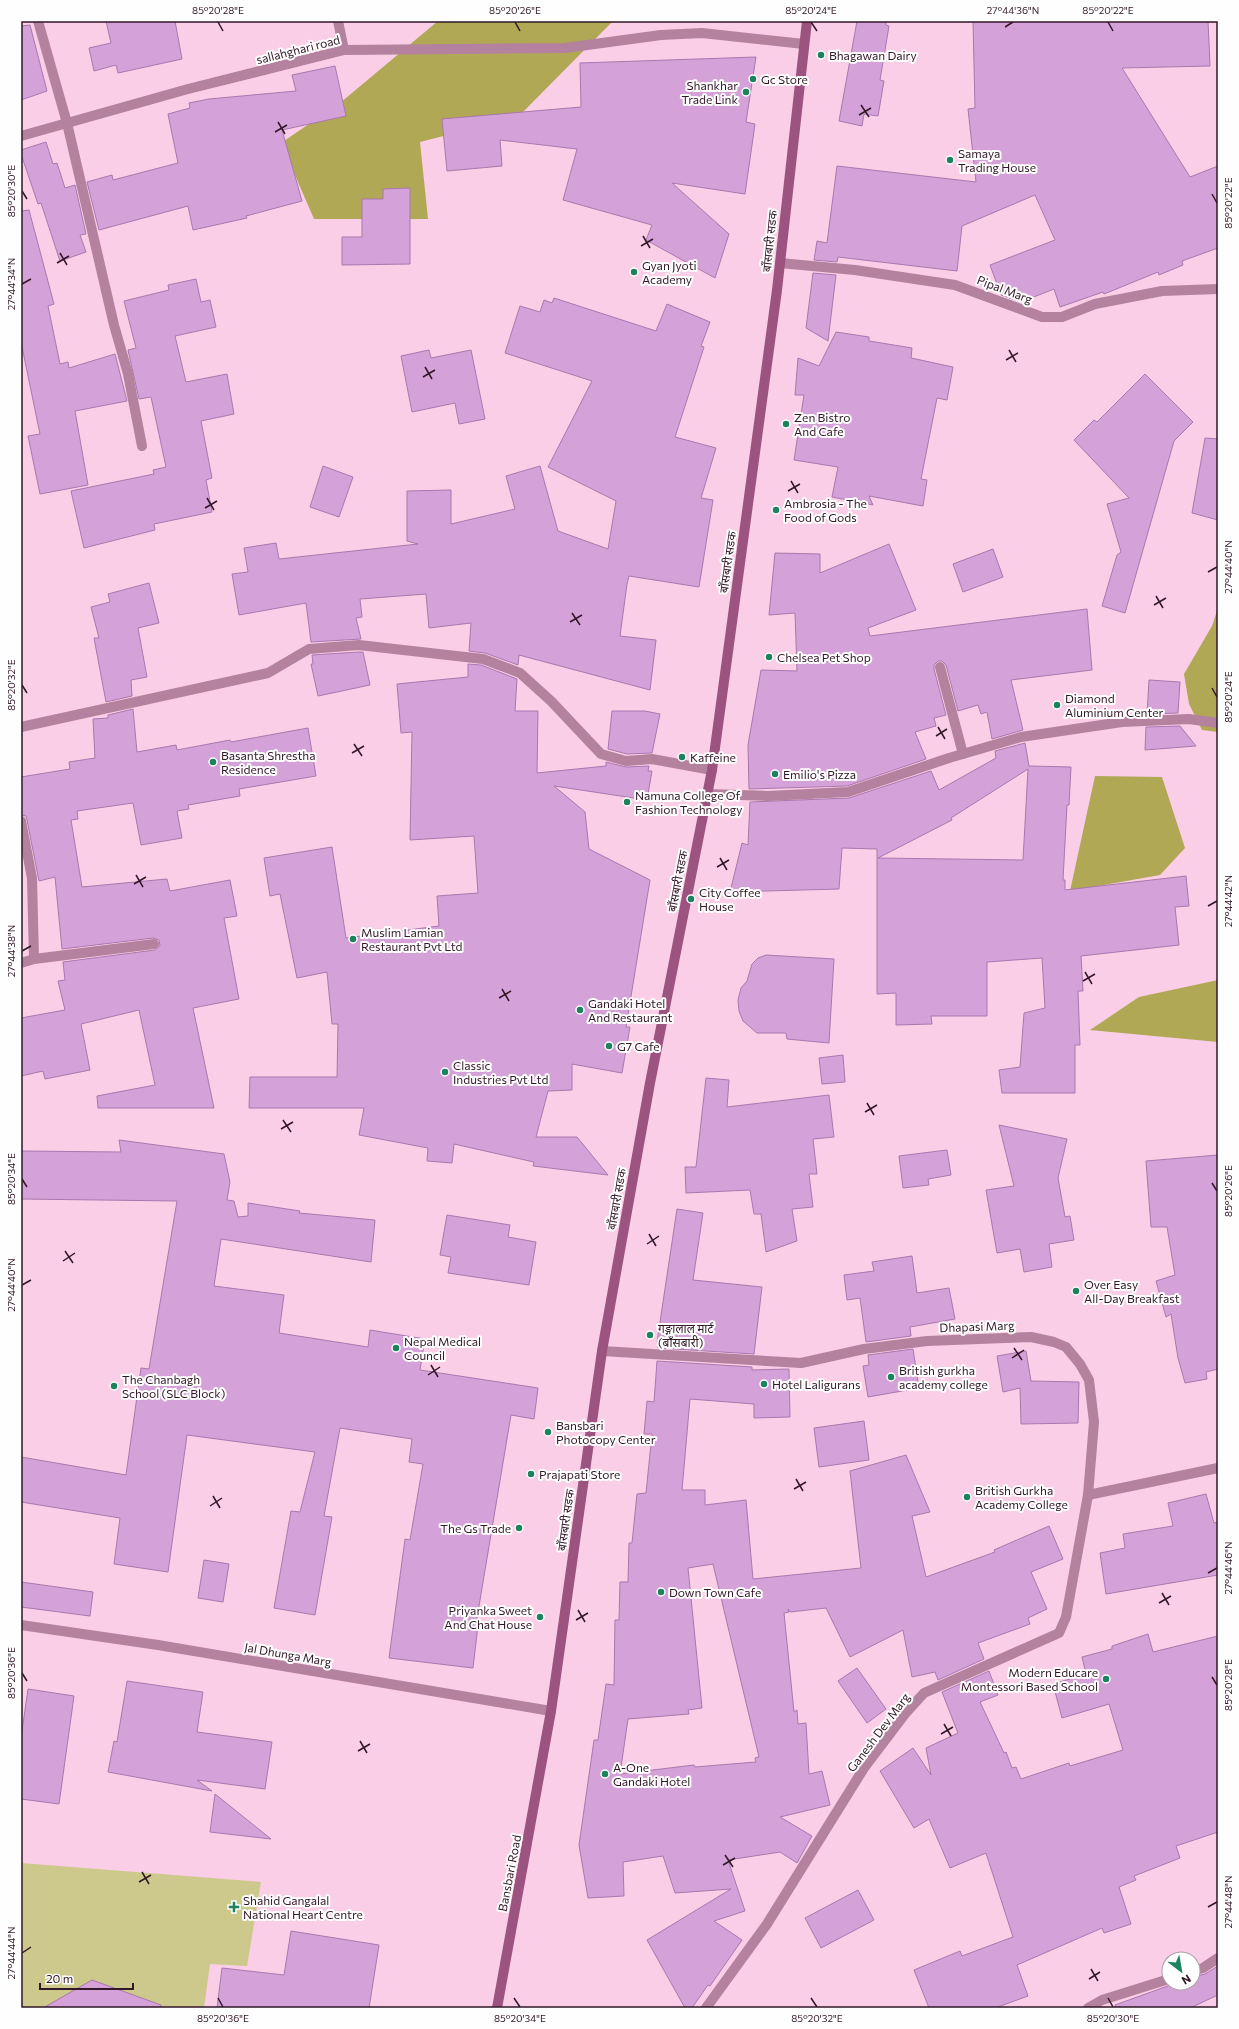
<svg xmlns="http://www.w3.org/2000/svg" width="1239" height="2029" viewBox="0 0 1239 2029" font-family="Commissioner,'Noto Sans Devanagari',sans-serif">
<rect width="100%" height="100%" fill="#f9cee6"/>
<path fill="#cdc88c" d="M21 1863 261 1882 247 1966 210 1964 204 2008H21Z"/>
<g fill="#b0a855">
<path d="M438 21H613L518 117 420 142 428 219H314L281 143 340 103Z"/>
<path d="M1218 608V732L1202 730 1189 704 1184 674 1212 626Z"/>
<path d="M1095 776 1162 777 1185 848 1160 875 1070 891Z"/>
<path d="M1218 980V1042L1090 1030 1139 997Z"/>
</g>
<g fill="#d5a1d9" stroke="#a978ae" fill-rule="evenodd">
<path d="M106 21H175L182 59 118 73 116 65 94 71 89 48 111 43Z"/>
<path d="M857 21H886V25L889 26 880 80 884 81 878 116 864 114 862 126 839 121Z"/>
<path d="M973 21H1208L1210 66 1122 68 1190 177 1218 166V248L1182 261 1183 265 1159 275 1158 272 1104 294 1103 292 1060 307 1054 289 1021 302 1001 295 990 265 1055 240 1035 195 962 226 957 271 838 257 837 262 814 260 817 241 827 243 837 166 976 182 968 109 975 108Z"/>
<path d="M30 25 47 91 21 100V26Z"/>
<path d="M756 57 746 122 755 124 745 194 672 183 729 234 715 278 646 240 652 225 563 200 577 149 500 140 502 166 447 171 442 119 581 107 580 63Z"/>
<path d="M335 66 346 116 282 130 302 201 246 216 247 218 193 230 188 206 99 230 87 182 112 175 113 180 178 163 168 114 190 108 189 103 209 99 296 91 292 75Z"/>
<path d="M46 142 53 164 57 163 65 188 75 185 86 234 80 235 86 252 60 261 41 203 38 204 21 154V150Z"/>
<path d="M410 188V264L342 265V237H362V199H383V189Z"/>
<path d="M29 210 54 304 48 306 60 364 68 362 69 368 115 354 127 401 75 411 88 485 40 494 28 436 40 434 21 342V211Z"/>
<path d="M813 273 836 275 828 341 806 328Z"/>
<path d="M196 279 201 302 210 300 216 327 175 336 186 382 227 374 234 414 201 421 212 478 206 480 212 512 154 524 155 530 84 548 71 491 154 474 153 470 166 467 151 397 139 399 128 350 136 348 124 301 169 290 168 285Z"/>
<path d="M554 298 656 331 667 304 710 322 701 346 704 347 675 437 716 448 701 498 713 500 699 587 629 576 627 584 620 636 656 640 650 690 519 655 518 665 485 653 469 651 471 623 429 628 426 594 360 599 362 617 356 618 361 639 311 642 306 603 239 615 232 574 248 572 244 548 276 543 279 559 418 544 407 541V491L451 490V524L515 509 506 476 540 466 558 531 608 549 616 501 548 467 592 381 505 353 520 306 540 312 544 300 552 303Z"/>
<path d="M836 332 869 337V341L912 348 911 358 953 367 947 400 937 398 921 479 927 480 923 506 869 496 873 505 832 497 838 467 794 460 804 395H795L798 358 819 366Z"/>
<path d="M429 350 431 358 471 350 485 419 459 424 455 403 412 412 401 356Z"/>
<path d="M1145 374 1193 422 1174 441 1125 613 1102 606 1117 555 1121 552 1107 504 1129 498 1074 440 1094 420 1097 422Z"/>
<path d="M1205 438 1218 439V520L1192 513Z"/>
<path d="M323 466 353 477 339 517 310 507Z"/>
<path d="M889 544 916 610 868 628 870 636 1087 609 1092 670 1011 680 1023 730 992 739 987 712 981 714 978 705 958 711 946 665 942 661H938L934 665V669L946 715 934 718 936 726 915 732 926 759 847 786 749 789 748 745 761 670 797 671 795 613 769 615 775 553 820 554V573Z"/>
<path d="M993 549 1003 577 963 592 953 564Z"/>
<path d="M149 583 159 623 138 628 147 677 131 680 132 696 106 702 94 638H99L91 607 110 602 108 594Z"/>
<path d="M359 652H363L370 685 318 696 311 664H313L312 655Z"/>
<path d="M468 664 481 665 517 679 515 711H538L537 773 606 766V762L626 767 649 766 648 771H652L647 800 554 786 585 812 589 849 650 880 626 1027H630L622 1073 572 1064V1090L548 1091 536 1137H577L608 1175 533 1166 534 1162 454 1144 452 1163 427 1161 428 1148 359 1135 364 1108H249L250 1077H337L338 1024H332L327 972 297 978 280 894 270 896 264 858 332 847 346 938 439 926 437 896 478 893 474 836 410 840 412 732 401 733 397 684 468 677Z"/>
<path d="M1149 680 1180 682 1178 713 1147 714Z"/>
<path d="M133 709 137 752 176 745 177 750 230 740 231 742 308 728 316 776 239 789 240 796 188 805 189 809 177 811 182 838 141 845 133 803 77 811 78 819 71 820 82 887 167 879 170 891 230 880 237 916 224 918 239 999 193 1008 214 1108H98L97 1096 155 1085 139 1010 81 1024 90 1070 45 1079 43 1071 21 1076V1018L65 1010 58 981 65 980 63 962 155 950 160 946 159 940 153 938 62 949 55 877 39 881 27 820 26 816 21 815V777L70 769 69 762 95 758 93 719 108 718V715Z"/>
<path d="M612 711H645L660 714 652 753 627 754 608 749Z"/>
<path d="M1180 726 1196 746 1145 750 1146 727Z"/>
<path d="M1025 743 1029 766 1071 767 1069 805H1067L1063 880H1065V890L1186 876 1189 906 1175 907 1179 945 1081 956 1083 991H1078L1080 1045H1075V1093H1002L999 1070 1020 1067 1024 1013 1045 1008 1042 958 987 962V1016H931L932 1024 896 1025V993L877 994V849L842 848 839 889 730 892 742 843 748 845 750 802 849 798 931 771 939 790 996 758 995 751ZM1028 769 1023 860 878 858 952 820 951 818Z"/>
<path d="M766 955 834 959 829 1043 787 1039 786 1033H757L743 1021 739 1011 738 1000 741 988 747 981 752 964 758 958Z"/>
<path d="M843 1055 845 1082 822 1084 819 1058Z"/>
<path d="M706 1078 729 1080 727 1107 829 1095 834 1137 813 1139 817 1174H809L813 1207 792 1209 797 1241 766 1252 761 1214H754L750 1190 686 1193 685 1167H696Z"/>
<path d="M999 1125 1067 1139 1058 1178 1065 1217 1070 1216 1074 1240 1049 1244 1052 1267 1024 1272 1020 1249 997 1253 986 1190 1014 1186Z"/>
<path d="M119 1140 224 1154 230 1182 227 1200 234 1201 238 1217 248 1216V1203L300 1211 299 1213 375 1220 371 1262 221 1239 214 1286 284 1295 279 1333 368 1347 370 1330 425 1339 420 1370 538 1388 534 1419 511 1415 476 1624 478 1625 473 1668 389 1658 405 1539 410 1540 423 1464 409 1462 412 1439 340 1428 324 1516 332 1517 315 1615 274 1608 291 1511 300 1512 315 1452 187 1435 168 1572 114 1564 120 1518 21 1502V1457L126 1475 141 1368 149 1369 177 1201 21 1199V1151L121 1152Z"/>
<path d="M947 1150 951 1175 928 1179 929 1185 903 1188 899 1156Z"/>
<path d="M1218 1155V1369L1206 1372 1207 1379 1185 1383 1178 1358 1171 1314 1166 1317 1156 1281 1175 1275 1167 1227H1151L1146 1161Z"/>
<path d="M677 1209 703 1213 693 1280 762 1287 754 1354 658 1348 657 1342Z"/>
<path d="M447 1215 510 1225 508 1237 536 1242 529 1285 448 1273 451 1257 440 1255Z"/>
<path d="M912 1256 917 1293 949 1288 955 1319 910 1327 911 1336 866 1342 860 1298 847 1300 844 1275 874 1271 872 1262Z"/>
<path d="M913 1349 919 1388 868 1397 863 1366 869 1365 868 1355Z"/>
<path d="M1026 1351 1031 1381 1079 1382 1078 1423 1021 1424 1020 1388 1003 1392 997 1356Z"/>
<path d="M657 1361 752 1367V1370L789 1369 790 1417 754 1418V1404L690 1399 682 1490H705V1505L746 1500 753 1579 861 1568 850 1471 906 1455 930 1512 912 1516 926 1577 995 1552 994 1550 1049 1526 1063 1559 1031 1572 1047 1609 1028 1618 1030 1624 978 1643 984 1659 938 1680 935 1672 912 1677 903 1630 850 1657 826 1608 790 1612 788 1609 789 1612 784 1613 794 1712 797 1710 798 1724 806 1723 809 1774 822 1771 830 1805 780 1817 812 1836 797 1863 780 1852 728 1860 745 1911 714 1921 742 1940 710 1986 708 1985 692 2008H685L647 1940 731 1889 675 1893 663 1856 623 1862 624 1896 588 1898 579 1845 594 1740H598L606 1684 614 1685 615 1620H619L620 1582H628L629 1543H632L637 1494 646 1493 652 1434H644L647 1401 654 1402ZM713 1564 759 1757 755 1758 756 1762 695 1767 694 1765 620 1774 628 1719 689 1714 688 1710 702 1708 688 1568Z"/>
<path d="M864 1421 869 1460 819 1467 814 1428Z"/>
<path d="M1206 1494 1214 1523 1218 1522V1575L1106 1594 1100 1553 1125 1548 1123 1534 1173 1526 1168 1503Z"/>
<path d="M204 1560 229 1564 223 1602 198 1598Z"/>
<path d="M21 1582 93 1592 90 1616 21 1607Z"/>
<path d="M1148 1634 1153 1652 1218 1636V1832L1176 1846 1180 1858 1134 1876 1136 1880 1119 1887 1131 1924 1104 1933 1102 1928 1017 1965 1028 1996 995 2008H929L914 1970 960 1951 962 1956 1013 1937 986 1853 950 1868 929 1819 914 1828 880 1771 913 1748 931 1775 926 1748 958 1733 942 1692 989 1671 998 1695 980 1702 1004 1753 1006 1752 1012 1768 1016 1767 1021 1779 1069 1763 1070 1766 1123 1750 1109 1704 1062 1718 1053 1684 1086 1674 1082 1657 1112 1649V1646Z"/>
<path d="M857 1668 886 1709 867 1723 838 1681Z"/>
<path d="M127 1681 203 1692 197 1732 272 1742 265 1789 197 1780 212 1791 108 1772 114 1741 117 1742Z"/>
<path d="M28 1689 74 1696 59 1804 21 1799V1738Z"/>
<path d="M215 1794 271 1839 210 1832Z"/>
<path d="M858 1890 874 1920 821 1948 805 1918Z"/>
<path d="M291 1931 379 1945 369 2008H217L222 1968 284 1975Z"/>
<path d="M1218 1966V1995L1190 2008H1116L1115 2005 1176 1983H1193V1977L1205 1974Z"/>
<path d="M92 1980 161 2005V2008H43Z"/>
</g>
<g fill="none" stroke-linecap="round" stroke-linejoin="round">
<g stroke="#b4819e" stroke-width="10">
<path d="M38 21 67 123 114 325 128 374 142 446"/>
<path d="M338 21 344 50"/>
<path d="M21 136 188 89 344 50 565 48 661 35 702 33 804 44"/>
<path d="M780 263 855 270 955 285 1042 317H1062L1095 304 1162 291 1218 289"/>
<path d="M940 667 963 754"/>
<path d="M21 727 268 673 309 649 359 645 483 659 520 673 551 701 601 754 626 761 652 759 712 770"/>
<path d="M707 794 768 796 848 792 949 758 1021 737 1122 722 1189 719 1218 723"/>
<path d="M21 821 32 878 34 959"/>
<path d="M21 963 34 959 154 944"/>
<path d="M602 1351 801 1363 864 1349 927 1341 1031 1337 1054 1342 1066 1347 1080 1364 1089 1380 1094 1422 1088 1495 1218 1468"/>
<path d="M1193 1971 1203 1968 1218 1958"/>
<path d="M706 2008 767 1924 864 1768 905 1714 924 1693 1059 1633 1066 1617 1088 1495"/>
<path d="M1088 2008 1102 2000 1169 1979"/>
</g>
<path stroke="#b4819e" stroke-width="10" d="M21 1625 158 1645 551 1711"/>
<path stroke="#9c5380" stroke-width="10" d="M497 2008 551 1711 602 1351 650 1083 712 770 777 290 807 21"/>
</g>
<path fill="none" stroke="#311727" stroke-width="1.5" d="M218 22 223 31M515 22 520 31M811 22 817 31M1108 22 1113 31M1005 27 1013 22M861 105 869 117M859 115 871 108M278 122 285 134M275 132 287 125M22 191 27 199M1212 194 1217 203M643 236 650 248M641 246 653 239M60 253 67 265M57 263 69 256M22 284 31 279M1009 350 1016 362M1006 360 1018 353M425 367 432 379M423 377 435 370M791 481 798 493M788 491 800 484M207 498 214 510M205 508 217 501M1208 572 1217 567M1156 596 1163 608M1154 605 1166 598M572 613 580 625M570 622 582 615M22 685 27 693M1212 688 1217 697M938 727 945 739M936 736 947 729M354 744 362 756M352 753 364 746M720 858 727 870M717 867 729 860M136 875 143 887M134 884 146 877M1208 906 1217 901M22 951 31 946M1085 972 1092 984M1083 981 1095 974M502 989 509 1001M499 998 511 991M867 1103 874 1115M865 1112 877 1105M283 1120 291 1132M281 1129 293 1122M22 1179 27 1187M1212 1183 1217 1191M649 1234 656 1246M647 1244 659 1236M65 1251 73 1263M63 1261 75 1253M22 1285 31 1280M1014 1348 1022 1360M1012 1358 1024 1350M431 1365 438 1377M428 1375 440 1367M796 1479 803 1491M794 1489 806 1482M213 1496 220 1508M210 1506 222 1498M1208 1573 1217 1568M1162 1593 1169 1605M1159 1603 1171 1596M578 1610 585 1622M576 1620 588 1613M22 1673 27 1681M1212 1677 1217 1685M944 1724 951 1736M941 1734 953 1727M360 1741 367 1753M358 1751 370 1744M725 1855 733 1867M723 1865 735 1858M142 1872 149 1884M139 1882 151 1875M1208 1907 1217 1902M22 1953 31 1947M1091 1969 1098 1981M1089 1979 1100 1972M218 1998 223 2007M514 1998 520 2007M811 1998 817 2007M1108 1998 1113 2007"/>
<g fill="#1b835e" stroke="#fefefe" stroke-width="1.5">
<circle cx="821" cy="55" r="4"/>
<circle cx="753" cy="79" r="4"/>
<circle cx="746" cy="92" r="4"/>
<circle cx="950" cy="160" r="4"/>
<circle cx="634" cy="272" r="4"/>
<circle cx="786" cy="424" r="4"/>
<circle cx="776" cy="510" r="4"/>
<circle cx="769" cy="657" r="4"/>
<circle cx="1057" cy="705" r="4"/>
<circle cx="682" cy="757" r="4"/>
<circle cx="213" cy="762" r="4"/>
<circle cx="775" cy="774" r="4"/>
<circle cx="627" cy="802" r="4"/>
<circle cx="691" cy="899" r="4"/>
<circle cx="353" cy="939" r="4"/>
<circle cx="580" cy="1010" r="4"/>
<circle cx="609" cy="1046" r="4"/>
<circle cx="445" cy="1072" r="4"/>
<circle cx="1076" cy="1291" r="4"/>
<circle cx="650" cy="1335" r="4"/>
<circle cx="396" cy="1348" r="4"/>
<circle cx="891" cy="1377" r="4"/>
<circle cx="764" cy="1384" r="4"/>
<circle cx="114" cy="1386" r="4"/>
<circle cx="548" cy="1432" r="4"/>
<circle cx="531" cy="1474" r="4"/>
<circle cx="967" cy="1497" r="4"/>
<circle cx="519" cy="1528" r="4"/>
<circle cx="661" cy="1592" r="4"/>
<circle cx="540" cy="1617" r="4"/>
<circle cx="1106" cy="1679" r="4"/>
<circle cx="605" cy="1774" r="4"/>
<path d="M232 1901h4v4h4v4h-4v4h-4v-4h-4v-4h4z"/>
</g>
<g text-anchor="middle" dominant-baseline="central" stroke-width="4" stroke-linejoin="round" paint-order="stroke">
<g font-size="12" fill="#311727" stroke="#fefefe">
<text transform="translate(298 49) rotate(-14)">sallahghari road</text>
<text transform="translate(769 241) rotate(-84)">बाँसबारी सडक</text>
<text transform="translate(1005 289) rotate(21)">Pipal Marg</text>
<text transform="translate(727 562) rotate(-82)">बाँसबारी सडक</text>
<text transform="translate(677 881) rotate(-79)">बाँसबारी सडक</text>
<text transform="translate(616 1199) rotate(-80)">बाँसबारी सडक</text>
<text transform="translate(977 1326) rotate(-2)">Dhapasi Marg</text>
<text transform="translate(565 1520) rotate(-82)">बाँसबारी सडक</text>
<text transform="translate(288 1654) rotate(10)">Jal Dhunga Marg</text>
<text transform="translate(878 1732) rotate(-53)">Ganesh Dev Marg</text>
<text transform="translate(509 1873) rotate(-79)">Bansbari Road</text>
</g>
<g font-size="12" fill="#311727" stroke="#fefefe" text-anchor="start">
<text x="829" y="55">Bhagawan Dairy</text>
<text x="761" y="79">Gc Store</text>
<text x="738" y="85" text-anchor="end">Shankhar<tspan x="738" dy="14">Trade Link</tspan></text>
<text x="958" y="153">Samaya<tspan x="958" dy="14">Trading House</tspan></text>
<text x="642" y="265">Gyan Jyoti<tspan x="642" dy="14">Academy</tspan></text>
<text x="794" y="417">Zen Bistro<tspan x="794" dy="14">And Cafe</tspan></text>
<text x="784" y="503">Ambrosia - The<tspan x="784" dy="14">Food of Gods</tspan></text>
<text x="777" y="657">Chelsea Pet Shop</text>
<text x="1065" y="698">Diamond<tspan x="1065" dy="14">Aluminium Center</tspan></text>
<text x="221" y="755">Basanta Shrestha<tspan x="221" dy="14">Residence</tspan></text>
<text x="690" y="757">Kaffeine</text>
<text x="783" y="774">Emilio's Pizza</text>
<text x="635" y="795">Namuna College Of<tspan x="635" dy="14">Fashion Technology</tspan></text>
<text x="699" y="892">City Coffee<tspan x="699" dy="14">House</tspan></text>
<text x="361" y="932">Muslim Lamian<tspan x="361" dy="14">Restaurant Pvt Ltd</tspan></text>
<text x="588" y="1003">Gandaki Hotel<tspan x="588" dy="14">And Restaurant</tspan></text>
<text x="617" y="1046">G7 Cafe</text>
<text x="453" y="1065">Classic<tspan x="453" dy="14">Industries Pvt Ltd</tspan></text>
<text x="1084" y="1284">Over Easy<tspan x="1084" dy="14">All-Day Breakfast</tspan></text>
<text x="658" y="1328">गङ्गालाल मार्ट<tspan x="658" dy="14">(बाँसबारी)</tspan></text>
<text x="404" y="1341">Nepal Medical<tspan x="404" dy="14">Council</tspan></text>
<text x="899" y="1370">British gurkha<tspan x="899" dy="14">academy college</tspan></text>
<text x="122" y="1379">The Chanbagh<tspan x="122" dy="14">School (SLC Block)</tspan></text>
<text x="772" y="1384">Hotel Laligurans</text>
<text x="556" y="1425">Bansbari<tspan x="556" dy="14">Photocopy Center</tspan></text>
<text x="539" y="1474">Prajapati Store</text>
<text x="975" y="1490">British Gurkha<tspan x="975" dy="14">Academy College</tspan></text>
<text x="511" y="1528" text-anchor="end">The Gs Trade</text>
<text x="669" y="1592">Down Town Cafe</text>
<text x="532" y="1610" text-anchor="end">Priyanka Sweet<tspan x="532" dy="14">And Chat House</tspan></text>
<text x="1098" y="1672" text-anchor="end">Modern Educare<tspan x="1098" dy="14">Montessori Based School</tspan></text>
<text x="613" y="1767">A-One<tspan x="613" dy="14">Gandaki Hotel</tspan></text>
<text x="243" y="1900">Shahid Gangalal<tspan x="243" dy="14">National Heart Centre</tspan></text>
</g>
</g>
<rect width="1239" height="2029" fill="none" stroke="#fefefe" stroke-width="44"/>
<g transform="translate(1181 1971) rotate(149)"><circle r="19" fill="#fefefe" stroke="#aca2a8"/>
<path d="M0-3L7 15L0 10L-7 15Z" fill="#1b835e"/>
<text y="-6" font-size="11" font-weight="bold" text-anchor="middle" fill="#311727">N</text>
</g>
<path d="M40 1983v6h93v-6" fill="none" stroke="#311727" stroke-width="2"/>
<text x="46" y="1983" font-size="12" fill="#311727" stroke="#fefefe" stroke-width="3" paint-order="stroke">20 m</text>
<rect x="22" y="22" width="1195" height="1985" fill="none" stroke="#311727" stroke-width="1.5"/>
<g font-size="10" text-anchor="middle" fill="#311727">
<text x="218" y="14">85°20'28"E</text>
<text x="515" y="14">85°20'26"E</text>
<text x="811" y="14">85°20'24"E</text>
<text x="1013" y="14">27°44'36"N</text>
<text x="1108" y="14">85°20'22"E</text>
<text transform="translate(11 191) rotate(-90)" y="4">85°20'30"E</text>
<text transform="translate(1228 203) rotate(-90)" y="4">85°20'22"E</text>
<text transform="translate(11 284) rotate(-90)" y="4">27°44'34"N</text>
<text transform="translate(1228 567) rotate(-90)" y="4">27°44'40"N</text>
<text transform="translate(11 685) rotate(-90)" y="4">85°20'32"E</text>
<text transform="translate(1228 697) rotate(-90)" y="4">85°20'24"E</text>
<text transform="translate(1228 901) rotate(-90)" y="4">27°44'42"N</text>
<text transform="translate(11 951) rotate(-90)" y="4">27°44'38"N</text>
<text transform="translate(11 1179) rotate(-90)" y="4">85°20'34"E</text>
<text transform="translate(1228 1191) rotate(-90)" y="4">85°20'26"E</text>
<text transform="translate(11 1285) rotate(-90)" y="4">27°44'40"N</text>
<text transform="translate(1228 1568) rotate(-90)" y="4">27°44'46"N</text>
<text transform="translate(11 1673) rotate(-90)" y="4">85°20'36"E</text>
<text transform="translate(1228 1685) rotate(-90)" y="4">85°20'28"E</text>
<text transform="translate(1228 1902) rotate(-90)" y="4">27°44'48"N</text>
<text transform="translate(11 1953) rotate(-90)" y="4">27°44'44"N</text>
<text x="223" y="2022">85°20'36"E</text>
<text x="520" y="2022">85°20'34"E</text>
<text x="817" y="2022">85°20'32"E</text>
<text x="1113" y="2022">85°20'30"E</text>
</g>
</svg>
